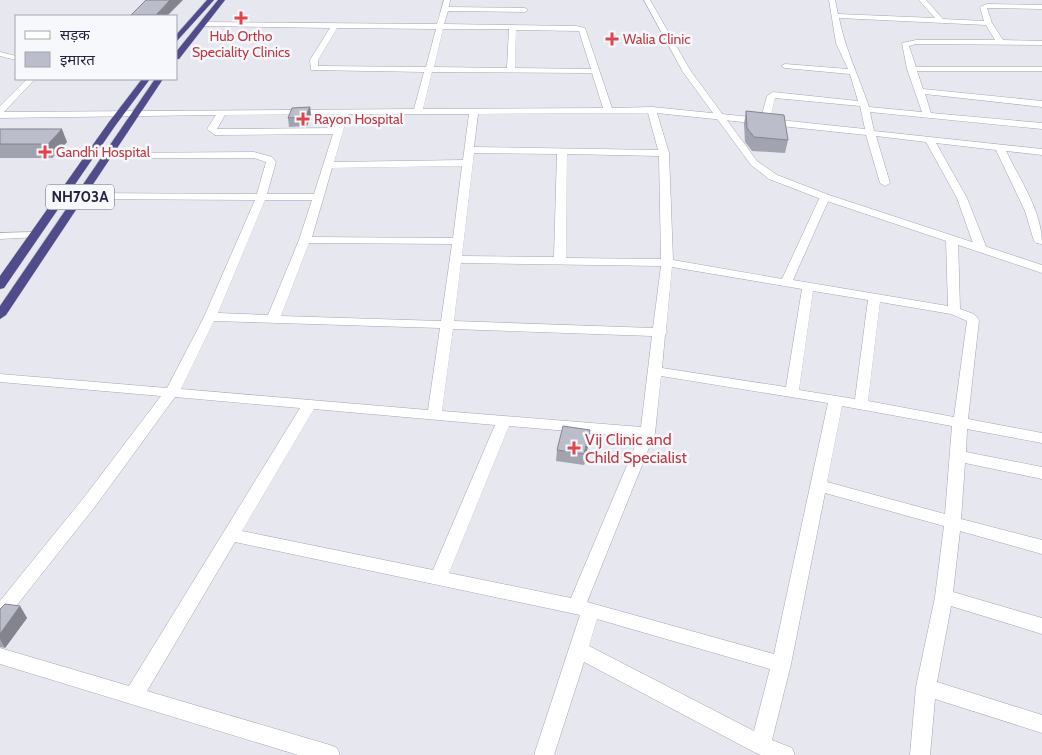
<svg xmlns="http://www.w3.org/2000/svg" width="1042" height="755" viewBox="0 0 1042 755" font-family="Cabin,'Noto Sans Devanagari',sans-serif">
<rect width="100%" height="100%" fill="#e6e7ef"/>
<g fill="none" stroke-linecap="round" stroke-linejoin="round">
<g stroke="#a4a5b4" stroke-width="1">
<g id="minor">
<path d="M444 0H450L449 7 525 8 528 10 525 12 448 11 444 24 576 26 585 28 612 108 652 107 761 118 767 96 773 92 858 101 850 74 785 68 781 66 785 64 848 69 836 43 829 0H835L838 14 935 18 919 0H926L943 19 984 21 980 7 987 4 1042 5V9L987 8 992 23 1003 40 1042 41V45L916 44 909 46 916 67H1042V71H917L923 89 1042 101V107L925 94 931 113 1042 123V129L870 112 874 131 1042 149V155L1006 151C1020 180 1042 211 1042 244L1036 243 1034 241 1025 211 996 150 936 143 967 198 987 249 981 252 975 249 957 198 926 142 876 136 890 183 885 186 880 183 866 135 657 113 669 153 673 260 782 279 820 197 825 194 830 197 793 280 948 306 946 239 952 236 958 239 960 309 974 314 979 320 968 419 1042 433V443L967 429 966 452 1042 467V479L965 463 961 519 1042 540V554L960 531 953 592 1042 618V634L951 606 937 682 1042 715V733L935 699 930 755H910L916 687 935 597 944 526 825 493 791 664 772 740 792 748 795 755H761L754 752 584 662 554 755H534L580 615 235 542 147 691 330 745 337 748 340 755H298L0 664V648L129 686 300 408 175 397 97 504 6 619 0 622V601L85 496 161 396 0 382V374L167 388 204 317 255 200 80 199 75 196 80 193 257 194 266 162 254 158H104V154L107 153 254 152 272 157 276 162 267 194H314L333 134 215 135 207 129 216 115 0 118V106L27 79H35L4 112 414 109 424 72 311 70 310 60 330 28 203 26 199 24 203 22 437 24ZM839 18 986 25 995 40H916L902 43 907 69 922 112 869 107C859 77 845 49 839 18ZM337 28 436 29 426 67 318 66V60ZM443 29H509L507 68 434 67ZM516 30 579 31 591 69 515 68ZM432 72 592 73 603 108 423 109ZM775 98 860 106 865 129 770 119ZM648 113 658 150 474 147 478 114ZM339 114 334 128 217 129 225 115ZM348 114H469L463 160 334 162ZM474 153 557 154 554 257 462 256ZM567 154 659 156 661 259 566 258ZM462 166 453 238 312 237 332 168ZM265 200H312L299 240 268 315 218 313ZM309 243 452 244 441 321 281 316ZM461 263 661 266 653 328 454 321ZM672 267 802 289 786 387 662 368 665 335 667 332 666 330ZM813 291 868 300 855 399 799 390ZM880 302 951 314 967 321 954 417 868 401ZM214 321 440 328 428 410 181 389ZM453 329 652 336 641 427 442 411ZM661 376 828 403 774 654 587 602 655 433ZM842 406 952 426 945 514 827 482ZM314 409 495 425 433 570 242 531ZM509 426 639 437 571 598 449 573ZM597 619 770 669 754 731 589 646Z"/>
<path d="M0 52 16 56V60L0 56Z"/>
<path d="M34 232 40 235 38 237 0 239V233Z"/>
</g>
</g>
<g stroke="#a4a5b4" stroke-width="1">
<path id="tertiary" d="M644 0H650L690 70 757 161 777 175 829 195 1042 265V273L821 199 769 179 751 165 683 72Z"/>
</g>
<g stroke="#c2c2ca" stroke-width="1">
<g id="trunk">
<path d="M207 0H214L176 42V35Z"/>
<path d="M218 0H225L179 59H176V52Z"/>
<path d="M142 79H150L115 126 4 288 0 289V276L109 122Z"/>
<path d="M155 79H163L6 315 0 319V306Z"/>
</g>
</g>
<use href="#minor" fill="#fff" fill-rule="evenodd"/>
<use href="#tertiary" fill="#fff" fill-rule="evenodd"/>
<use href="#trunk" fill="#504c8b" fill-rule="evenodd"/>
</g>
<g fill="#a1a3ae">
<path d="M146 0 167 16H131V15Z"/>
<path d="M310 107 311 116 307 126 289 127 288 118Z"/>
<path d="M746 111 788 140 785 153 752 151 745 142 744 124Z"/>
<path d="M0 129 67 142 52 158H0Z"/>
<path d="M589 441 584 465 556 461 557 450Z"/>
<path d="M20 606 27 618 5 648 0 647V609Z"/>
</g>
<g fill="#83848d">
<path d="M170 0H183L167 16H156V15Z"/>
<path d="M310 107 311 116 307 126 305 117Z"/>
<path d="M62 129 67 142 52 158 48 144Z"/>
<path d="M590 430 589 441 584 465V454Z"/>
<path d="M20 606 27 618 5 648 0 639V634Z"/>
</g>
<g fill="#bbbdca" stroke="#83848d">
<path d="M146 0H170L156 15H131Z"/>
<path d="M310 107 305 117 288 118 292 108Z"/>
<path d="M746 111 784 115 788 140 754 137 747 128Z"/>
<path d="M0 129H62L48 144H0Z"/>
<path d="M563 426 590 430 584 454 557 450Z"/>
<path d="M5 604 20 606 0 634V609Z"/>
</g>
<g fill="#e0444e" stroke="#f7f8fb" stroke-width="2">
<path d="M238.5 10.5h5v5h5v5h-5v5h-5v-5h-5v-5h5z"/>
<path d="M609.5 31.5h5v5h5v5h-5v5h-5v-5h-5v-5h5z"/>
<path d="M300.5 111.5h5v5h5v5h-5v5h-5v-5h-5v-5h5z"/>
<path d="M42.5 144.5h5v5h5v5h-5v5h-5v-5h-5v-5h5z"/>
<path d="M571.5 440.5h5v5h5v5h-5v5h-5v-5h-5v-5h5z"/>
</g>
<g text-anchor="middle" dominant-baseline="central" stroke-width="5" stroke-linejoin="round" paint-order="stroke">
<g font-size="14" fill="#be3a42" stroke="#f7f8fb" text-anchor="start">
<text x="241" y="36" text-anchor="middle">Hub Ortho<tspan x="241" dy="16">Speciality Clinics</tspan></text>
<text x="623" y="39">Walia Clinic</text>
<text x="314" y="119">Rayon Hospital</text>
<text x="56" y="152">Gandhi Hospital</text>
</g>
<rect fill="#f7f8fb" stroke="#63647a" stroke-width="1" x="46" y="184.5" width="68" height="25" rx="4"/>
<g font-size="15" font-weight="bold" fill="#242442">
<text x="80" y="197">NH703A</text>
</g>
<g font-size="16" fill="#be3a42" stroke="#f7f8fb" text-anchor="start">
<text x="585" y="439">Vij Clinic and<tspan x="585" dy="18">Child Specialist</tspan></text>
</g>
</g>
<rect x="15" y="15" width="162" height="65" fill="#f7f8fb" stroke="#a3a3b1"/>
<rect x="25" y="31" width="25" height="8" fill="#ffffff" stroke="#a3a3b1"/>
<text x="60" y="40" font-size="15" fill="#242442">सड़क</text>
<rect x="25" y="52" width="25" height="15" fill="#bbbdca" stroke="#a3a3b1"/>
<text x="60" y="65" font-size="15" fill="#242442">इमारत</text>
</svg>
